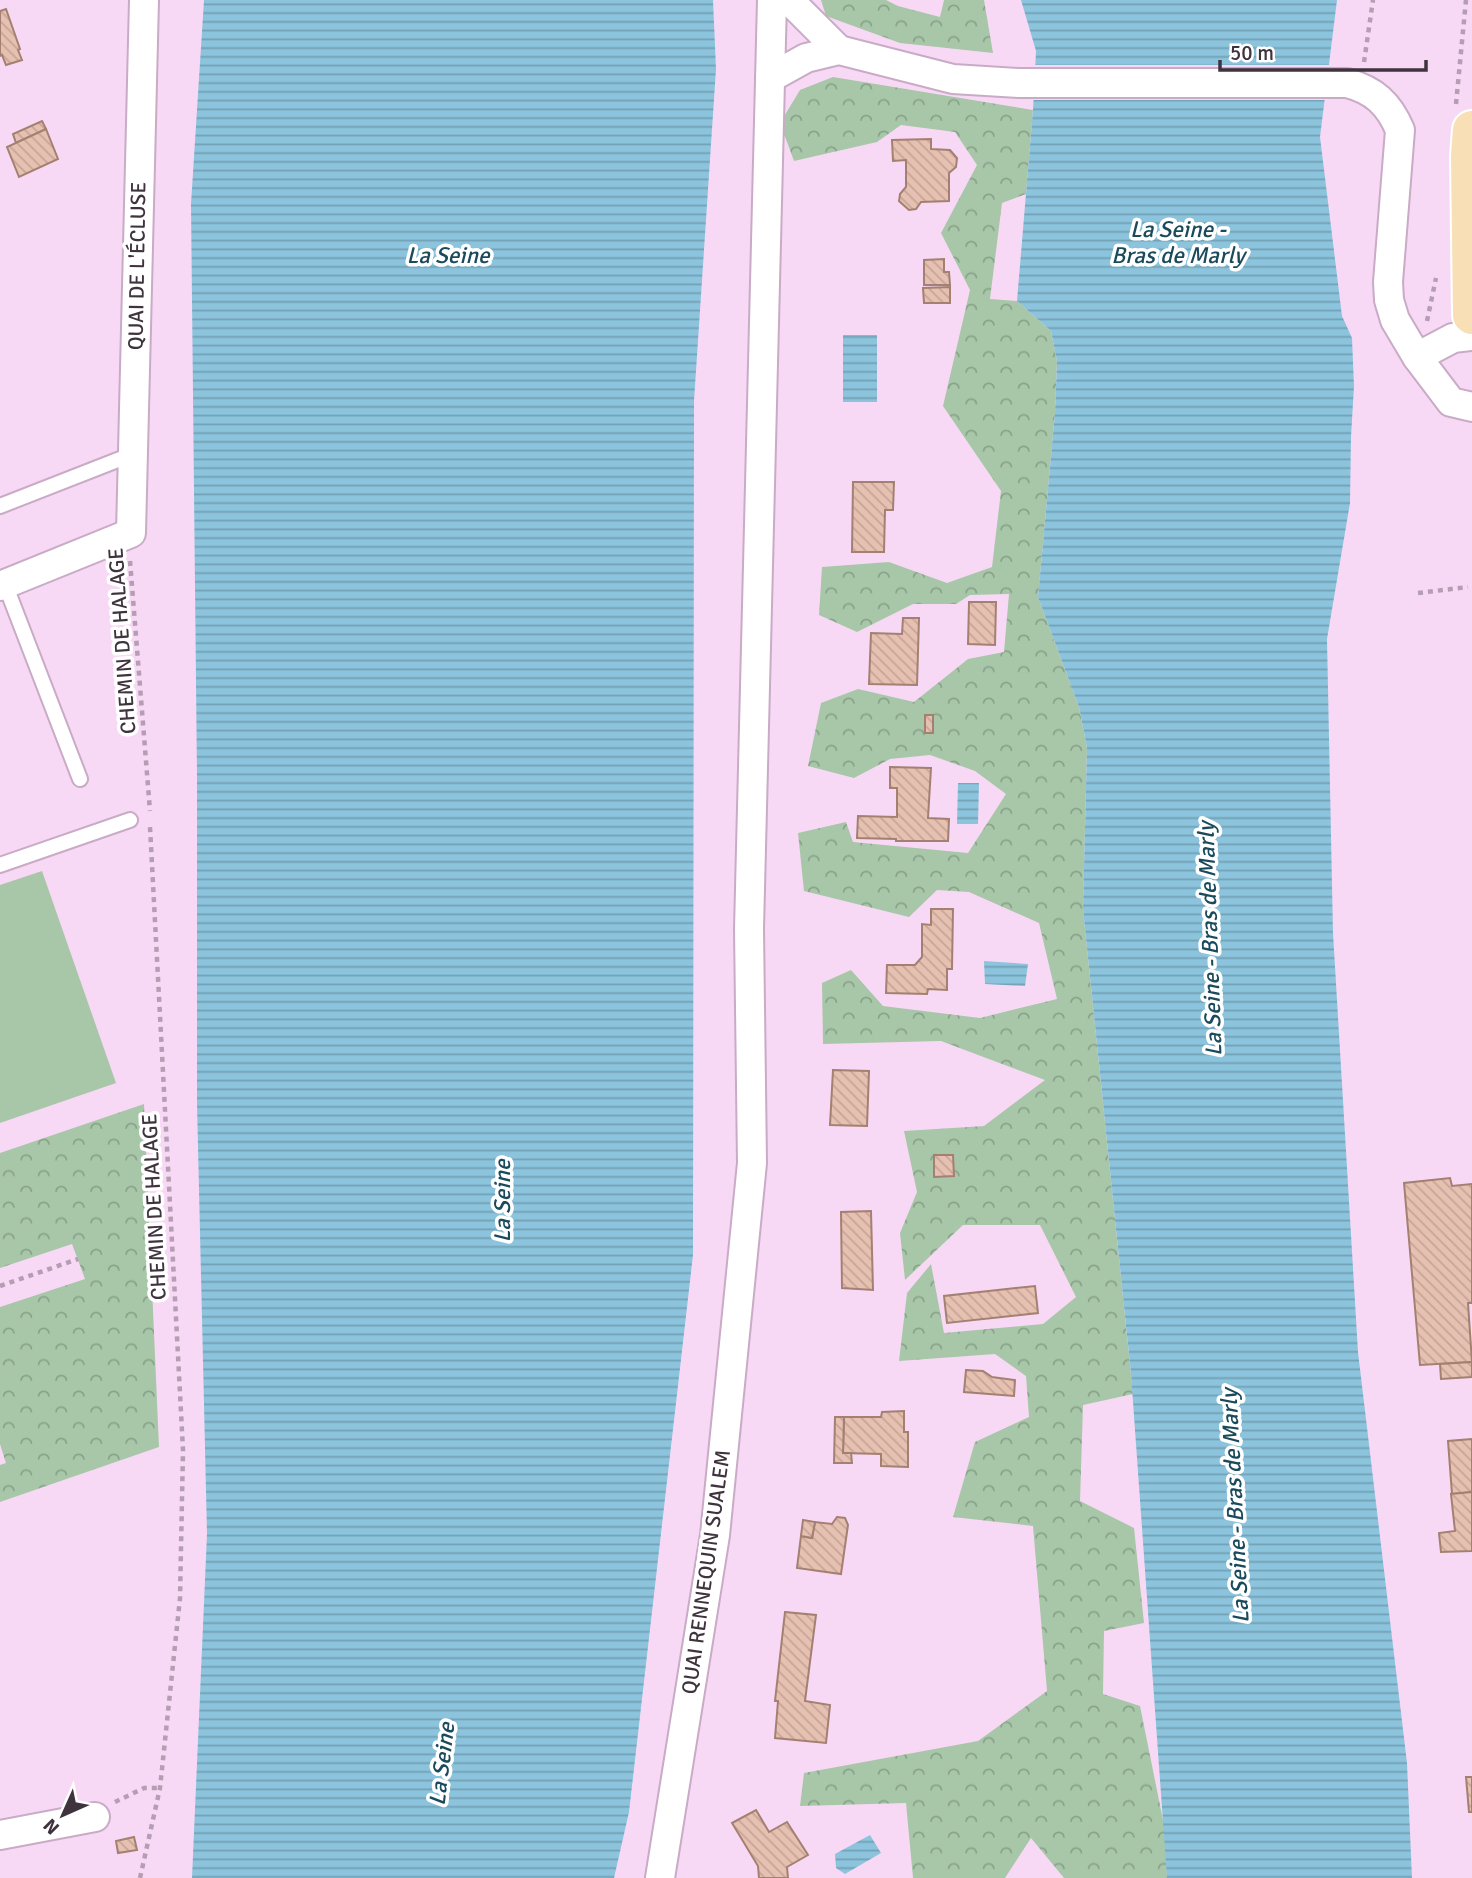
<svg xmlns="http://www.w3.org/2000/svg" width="1472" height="1878" viewBox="0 0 1472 1878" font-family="Signika,sans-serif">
<defs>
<pattern id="forest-crowns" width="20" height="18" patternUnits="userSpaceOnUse" patternTransform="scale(1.75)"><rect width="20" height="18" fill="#a7c7a8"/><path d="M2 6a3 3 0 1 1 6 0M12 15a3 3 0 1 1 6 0" fill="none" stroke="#89a28a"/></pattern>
<pattern id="water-rules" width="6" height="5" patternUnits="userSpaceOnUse" patternTransform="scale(1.75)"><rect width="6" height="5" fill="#8bc4dc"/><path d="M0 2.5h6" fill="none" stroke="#73a0b4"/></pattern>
<pattern id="building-back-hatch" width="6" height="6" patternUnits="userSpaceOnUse" patternTransform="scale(1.75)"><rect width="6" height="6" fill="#e6c0b0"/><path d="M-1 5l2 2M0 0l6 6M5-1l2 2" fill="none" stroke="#c6a598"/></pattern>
</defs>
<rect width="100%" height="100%" fill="#f8d9f5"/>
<path fill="#a7c7a8" d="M42 871 116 1083 0 1123V885Z"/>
<g fill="url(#forest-crowns)">
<path d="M821 0H886L898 6 940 17 944 0H984L993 53 900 43 826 16Z"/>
<path d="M833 77 1033 110 1026 194 1002 203 990 299 1017 301 1051 331 1057 361 1055 413 1038 597 1079 707 1087 748 1083 909 1133 1394 1083 1405 1080 1501 1134 1528 1144 1623 1104 1631 1103 1694 1140 1706 1166 1835 1167 1878H1064L1031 1838 1005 1878H913L906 1803 800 1806 804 1773 978 1741 1047 1691 1033 1526 953 1517 975 1442 1029 1417 1026 1376 995 1354 899 1361 907 1293 931 1264 944 1333 1043 1324 1076 1297 1040 1225H963L905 1280 900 1233 917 1192 904 1131 984 1126 1045 1080 941 1041 823 1044 822 983 851 970 883 1006 980 1018 1057 999 1039 923 969 892 937 890 909 917 804 891 798 833 846 822 853 842 968 853 1006 794 975 771 930 755 890 759 854 778 808 766 821 703 858 689 914 702 968 659 1004 652 1009 594 970 595 956 604H913L857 632 819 615 822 567 889 562 947 583 992 567 1001 491 943 406 970 290 941 233 977 165 955 132 901 125 877 142 794 161 780 123 800 90Z"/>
<path d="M144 1104 159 1447 0 1502V1465L6 1463 0 1444V1307L85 1279 72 1244 0 1268V1153Z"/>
</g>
<g fill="url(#water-rules)">
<path d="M204 0H713L716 69 694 401 693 1255 629 1812 614 1878H192L207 1534 197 1103V777L191 204Z"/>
<path d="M1021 0H1337L1320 137 1342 316 1352 338 1354 386 1351 437 1350 503 1327 639 1333 933 1358 1352 1407 1763 1412 1878H1167L1131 1374 1083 909 1087 748 1079 707 1038 597 1055 413 1057 361 1051 331 1017 301 1033 110 1036 51Z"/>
<rect x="843" y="335" width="34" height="67"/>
<path d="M958 783H979L978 824H957Z"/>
<path d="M984 961 1028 964 1025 986 985 984Z"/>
<path d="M870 1835 881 1853 845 1874 836 1868 835 1854Z"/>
</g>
<path fill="#f8d9f5" d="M1032 65H1333L1328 100H1030Z"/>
<g fill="url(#building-back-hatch)" stroke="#a38071" stroke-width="2">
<path d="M6 9 20 49 18 50 22 60 6 65 2 55 0 56V11Z"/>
<path d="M42 121 46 129 16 143 13 134Z"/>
<path d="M46 129 58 159 19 177 7 147Z"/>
<path d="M931 139V149L950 150 957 158 956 167 949 173V201L921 202 916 209 909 210 899 201 900 194 906 187V160L893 161 892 140Z"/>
<path d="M944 259V272H949L950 285H924V260Z"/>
<path d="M950 287V303H924L923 288Z"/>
<path d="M853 482H894L893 510H885L884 552H852Z"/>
<path d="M969 602H996L995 645 968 644Z"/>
<path d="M903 618H919L917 685 869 684 871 633 902 634Z"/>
<rect x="925" y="715" width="8" height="18"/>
<path d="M890 767 931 768 928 818 949 819 948 841H896V839L857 838 858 816 897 817V788H890Z"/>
<path d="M931 909H953L952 969H947V990L928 989 927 994 886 993 887 965H915L922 957V924L931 925Z"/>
<path d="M833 1070 869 1071 867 1126 830 1125Z"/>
<path d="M934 1155H953L954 1176 934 1177Z"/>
<path d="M1450 1178 1452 1186 1472 1184V1303H1468L1472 1362 1420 1365 1404 1183Z"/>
<path d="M871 1211 873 1290 842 1288 841 1212Z"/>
<path d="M1035 1286 1038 1313 947 1323 944 1296Z"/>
<path d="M1472 1362V1377L1441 1379 1440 1364Z"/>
<path d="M966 1370 983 1371 992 1377 1015 1380 1014 1396 964 1392Z"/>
<path d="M904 1411V1432H908V1467L881 1466V1454L843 1453 844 1417H881L882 1412Z"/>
<path d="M835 1417H844L843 1453H851L852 1463H834Z"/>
<path d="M1472 1439V1492L1452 1494 1448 1441Z"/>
<path d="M1472 1492V1551L1441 1552 1439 1533 1455 1531 1451 1494Z"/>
<path d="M837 1517 845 1518 848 1525 841 1574 797 1568 801 1536 812 1538 815 1522 832 1524Z"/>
<path d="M803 1520 815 1522 812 1538 801 1536Z"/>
<path d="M785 1612 816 1615 805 1701 830 1705 826 1743 775 1738 778 1701H775Z"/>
<path d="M1466 1777H1472V1812H1469Z"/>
<path d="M756 1810 769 1832 787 1822 808 1855 787 1867 788 1878H759L758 1866 732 1823Z"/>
<path d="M134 1837 137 1850 118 1853 116 1841Z"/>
</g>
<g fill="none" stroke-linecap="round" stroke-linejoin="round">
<g stroke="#c9abc6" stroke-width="18">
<g id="lane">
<path d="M0 506 133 454"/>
<path d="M5 584 80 779"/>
<path d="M0 865 130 820"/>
</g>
</g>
<g stroke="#c9abc6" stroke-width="32">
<g id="street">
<path d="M789 0 839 50"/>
<path d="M770 78 806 58 839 50 953 79 1019 83H1347C1374 90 1389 104 1400 130L1388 282 1389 300 1395 320 1417 357 1451 402 1472 407"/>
<path d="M1417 357 1453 338 1472 336"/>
<path d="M0 586 131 533 144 0"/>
<path d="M0 1835 95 1817"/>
<path d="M660 1878 715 1535 752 1163 749 929 772 0"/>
</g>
</g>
<g stroke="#fff" stroke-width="42">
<path id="primary" d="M1472 130 1470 156 1472 315"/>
</g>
<g stroke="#b59db3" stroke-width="4.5" stroke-dasharray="5 5" stroke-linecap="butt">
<path d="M1364 62 1373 0"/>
<path d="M1456 104 1466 0"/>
<path d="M1427 321 1436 278"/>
<path d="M130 561 150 811"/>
<path d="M1418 593 1468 587"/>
<path d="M0 1286 78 1259"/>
<path d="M115 1802 144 1788H160"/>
<path d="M140 1878 160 1788 180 1598 183 1450 150 827"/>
</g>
<use href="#lane" stroke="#fff" stroke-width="14"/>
<use href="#street" stroke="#fff" stroke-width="28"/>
<use href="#primary" stroke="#f8dfb5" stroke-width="38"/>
</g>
<g text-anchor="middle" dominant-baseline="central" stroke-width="7" stroke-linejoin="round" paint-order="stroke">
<g font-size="21" fill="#3f333e" stroke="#fff">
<text transform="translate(137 266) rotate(-89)">QUAI DE L'ÉCLUSE</text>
<text transform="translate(122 641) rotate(-94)">CHEMIN DE HALAGE</text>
<text transform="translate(154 1207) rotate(-93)">CHEMIN DE HALAGE</text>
<text transform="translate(706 1572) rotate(-82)">QUAI RENNEQUIN SUALEM</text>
</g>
<g font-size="23" font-style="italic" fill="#1a4a5c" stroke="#fff">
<text x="1178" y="229">La Seine -<tspan x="1178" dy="26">Bras de Marly</tspan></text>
<text x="448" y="255">La Seine</text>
<text transform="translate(1210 939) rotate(-92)">La Seine - Bras de Marly</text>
<text transform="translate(502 1201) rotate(-90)">La Seine</text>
<text transform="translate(1235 1506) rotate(-93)">La Seine - Bras de Marly</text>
<text transform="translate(442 1764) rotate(-83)">La Seine</text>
</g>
</g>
<g transform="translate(63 1815) rotate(225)" stroke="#ffffff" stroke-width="5" paint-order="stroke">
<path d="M0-5L12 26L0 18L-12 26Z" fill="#3f333e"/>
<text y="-10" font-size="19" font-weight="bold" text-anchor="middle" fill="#3f333e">N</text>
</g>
<path d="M1220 60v10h206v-10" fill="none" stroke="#3f333e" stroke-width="3.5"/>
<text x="1230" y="60" font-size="21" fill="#3f333e" stroke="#ffffff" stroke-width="5" paint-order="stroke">50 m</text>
</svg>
